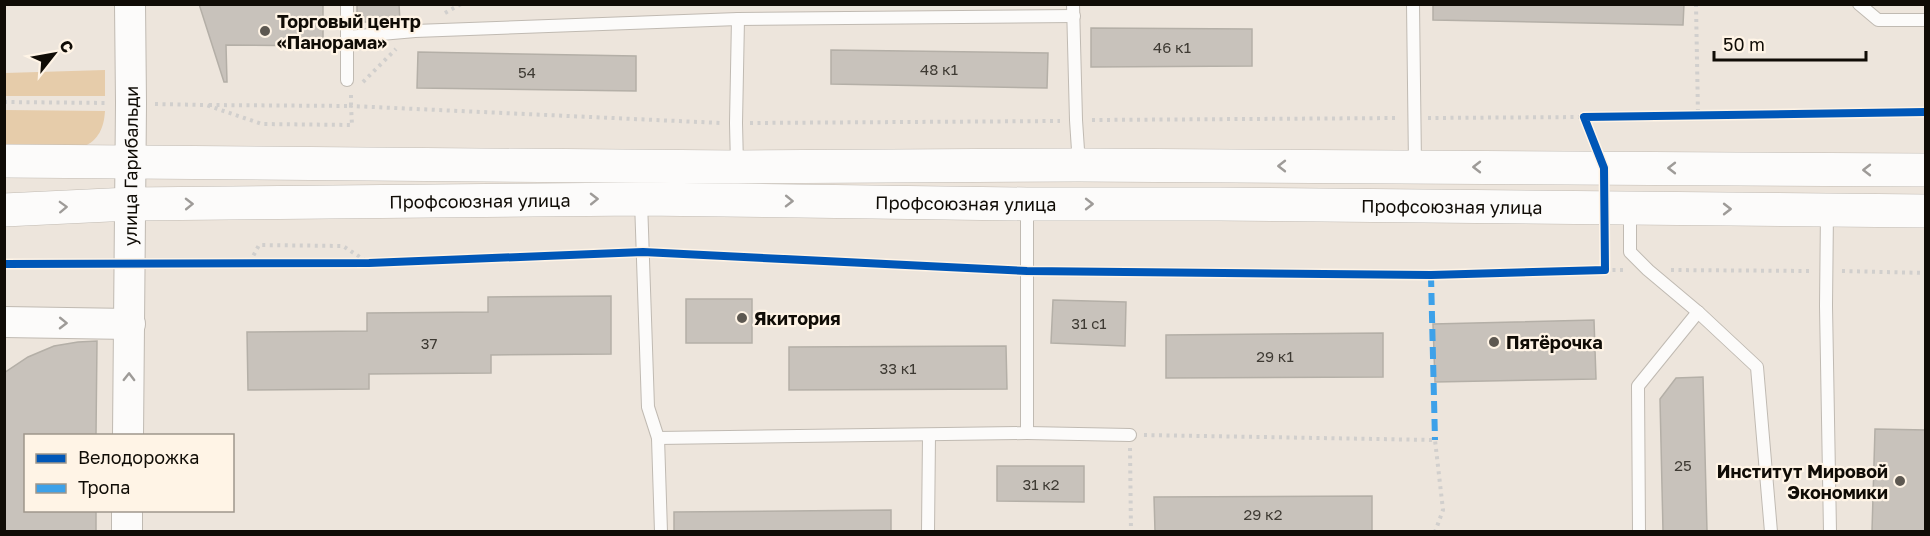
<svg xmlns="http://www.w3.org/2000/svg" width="1930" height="536" viewBox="0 0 1930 536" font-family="'Golos Text',sans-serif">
<rect width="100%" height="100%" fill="#ede5dc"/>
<g fill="#e6ccaa">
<path d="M105 70V96H5V73Z"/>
<path d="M4 110 105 111C104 127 99 140 83 147L6 145 4 144Z"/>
</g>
<g fill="#c8c2bb" stroke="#b4afa7" stroke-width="1.5">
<path d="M199 4H323V46L226 45 227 82H224Z"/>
<path d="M357 4H399L400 22H357Z"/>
<path d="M1433 4H1684L1683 25 1433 20Z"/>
<path d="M1091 28 1252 29V66L1091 67Z"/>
<path d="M831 50 1048 53 1047 88 831 84Z"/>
<path d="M418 52 636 56V91L417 88Z"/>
<path d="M611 296V354L491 355V373L369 374V389L248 390 247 332 367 331V313L488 312V297Z"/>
<rect x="686" y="299" width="66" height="44"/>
<path d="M1053 300 1126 302 1125 346 1051 343Z"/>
<path d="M1594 320 1596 379 1435 382 1433 324Z"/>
<path d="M1383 333V377L1166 378V335Z"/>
<path d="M97 341 96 435H26V510H96V531H4V373L28 357 54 346 78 342Z"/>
<path d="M1006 346 1007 389 789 390V347Z"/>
<path d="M1703 377 1707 531H1663L1660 399 1676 378Z"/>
<path d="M1875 429 1926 430V531H1872Z"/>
<path d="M997 466H1084V502L997 501Z"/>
<path d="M1372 496V531H1155L1154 497Z"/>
<path d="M891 510V531H674V512Z"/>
</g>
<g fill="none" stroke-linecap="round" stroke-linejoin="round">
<g stroke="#c0bab2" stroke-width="14">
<g id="service">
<path d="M347 4V80"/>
<path d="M1073 4 1076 120 1079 165"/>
<path d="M1413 4 1415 165"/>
<path d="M1859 4 1878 20H1926"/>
<path d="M347 37 415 31 738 19 1074 16"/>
<path d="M737 165 736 123 738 19"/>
<path d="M641 201 648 407 658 438 661 532"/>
<path d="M1630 208V252L1648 270 1698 312 1757 367 1771 532"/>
<path d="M1827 211 1826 306 1830 532"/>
<path d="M1027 433 1130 435"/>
<path d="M658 438 1027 433V206"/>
<path d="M928 532 929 435"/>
<path d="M1639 532 1638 386 1698 312"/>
</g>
</g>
<g stroke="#c0bab2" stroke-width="32">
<g id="tertiary">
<path d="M4 322 130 324"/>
<path id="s1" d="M128 436 131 103 130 4"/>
<path d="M127 532V510"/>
</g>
</g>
<g stroke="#c0bab2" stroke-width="34">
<g id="primary">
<path d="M4 161 737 167 1079 165 1926 170"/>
<path id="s2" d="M4 210 130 204 641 199 1027 204H1219L1926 211"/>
</g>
</g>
<g stroke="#d1cfcd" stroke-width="4" stroke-dasharray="3 4.5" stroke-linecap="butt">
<path d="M1696 4 1698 115"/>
<path d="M445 13 461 4"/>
<path d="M363 82 396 49"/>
<path d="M4 102 109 103"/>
<path d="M155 104 206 105 262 124 352 125 351 106 721 123"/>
<path d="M209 105 351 106V93"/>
<path d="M1428 118 1584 117"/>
<path d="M1092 120 1399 118"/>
<path d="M750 123 1060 121"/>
<path d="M250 262 259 245 343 246 369 263"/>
<path d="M1605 270H1625"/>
<path d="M1671 270 1811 271"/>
<path d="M1842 271 1926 273"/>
<path d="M1144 435 1435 440 1443 510 1435 532"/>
<path d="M1130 448 1131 532"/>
</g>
<use href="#service" stroke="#fcfbfa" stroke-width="12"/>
<use href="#tertiary" stroke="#fcfbfa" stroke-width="30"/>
<use href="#primary" stroke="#fcfbfa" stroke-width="33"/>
<path stroke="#3da1e9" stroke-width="6" stroke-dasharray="12 6" stroke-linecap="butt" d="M1431 275 1435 440"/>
<g stroke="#fff4e6" stroke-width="11">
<path id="cycleway" d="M4 264 369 263 643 252 1027 271 1431 275 1605 270 1604 168 1584 117 1926 112"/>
</g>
<use href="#cycleway" stroke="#0057b8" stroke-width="8"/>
</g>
<defs><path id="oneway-chevron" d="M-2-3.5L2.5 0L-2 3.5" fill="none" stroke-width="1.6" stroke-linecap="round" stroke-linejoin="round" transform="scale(1.5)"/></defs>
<g stroke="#9e9b98">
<use href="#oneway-chevron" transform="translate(1282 166) rotate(-180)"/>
<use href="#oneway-chevron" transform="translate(1477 167) rotate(-180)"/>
<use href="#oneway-chevron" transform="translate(1672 168) rotate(-180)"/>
<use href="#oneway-chevron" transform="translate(1867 170) rotate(-180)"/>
<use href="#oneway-chevron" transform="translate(594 199) rotate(-1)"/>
<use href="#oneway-chevron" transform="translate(789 201) rotate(1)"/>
<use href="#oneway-chevron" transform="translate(189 204) rotate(-1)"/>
<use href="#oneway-chevron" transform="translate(1089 204)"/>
<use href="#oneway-chevron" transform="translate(63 207) rotate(-2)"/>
<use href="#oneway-chevron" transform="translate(1727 209)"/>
<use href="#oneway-chevron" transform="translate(63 323) rotate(1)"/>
<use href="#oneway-chevron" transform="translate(129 377) rotate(-89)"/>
</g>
<g fill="#5d5851" stroke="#fff4e6" stroke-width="2">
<circle cx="265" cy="31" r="6"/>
<circle cx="742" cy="318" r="6"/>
<circle cx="1494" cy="342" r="6"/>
<circle cx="1900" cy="481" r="6"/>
</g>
<g text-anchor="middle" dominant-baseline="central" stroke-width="4.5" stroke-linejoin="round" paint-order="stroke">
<g font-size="15" fill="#3e3a33">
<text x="1172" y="47">46 к1</text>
<text x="939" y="69">48 к1</text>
<text x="527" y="72">54</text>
<text x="1089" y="323">31 с1</text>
<text x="429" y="343">37</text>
<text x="1275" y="356">29 к1</text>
<text x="898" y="368">33 к1</text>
<text x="1683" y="465">25</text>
<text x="1041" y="484">31 к2</text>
<text x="1263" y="514">29 к2</text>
</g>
<g font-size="18" font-weight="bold" fill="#100c06" stroke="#fff4e6" text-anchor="start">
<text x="277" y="21">Торговый центр<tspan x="277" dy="21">«Панорама»</tspan></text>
<text x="754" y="318">Якитория</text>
<text x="1506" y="342">Пятёрочка</text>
<text x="1888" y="471" text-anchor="end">Институт Мировой<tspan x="1888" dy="21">Экономики</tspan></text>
</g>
<g font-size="18" fill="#100c06" stroke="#fff4e6">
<text stroke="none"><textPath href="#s1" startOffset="270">улица Гарибальди</textPath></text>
<text stroke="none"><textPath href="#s2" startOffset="476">Профсоюзная улица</textPath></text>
<text stroke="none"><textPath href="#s2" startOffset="962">Профсоюзная улица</textPath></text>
<text stroke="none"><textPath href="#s2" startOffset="1448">Профсоюзная улица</textPath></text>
</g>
</g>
<rect width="1930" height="536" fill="none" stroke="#100c06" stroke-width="12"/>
<rect x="24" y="434" width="210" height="78" fill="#fff4e6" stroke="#9f978c" stroke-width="1.5"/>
<rect x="36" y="454" width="30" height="9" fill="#0057b8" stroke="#9f978c" stroke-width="1.5"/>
<text x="78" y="464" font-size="18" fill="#100c06">Велодорожка</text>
<rect x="36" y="484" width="30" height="9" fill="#3da1e9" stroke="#9f978c" stroke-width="1.5"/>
<text x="78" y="494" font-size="18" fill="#100c06">Тропа</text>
<g transform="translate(54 54) rotate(59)" stroke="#fff4e6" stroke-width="4.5" paint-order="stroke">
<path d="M0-4.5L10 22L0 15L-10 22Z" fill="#100c06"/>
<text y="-9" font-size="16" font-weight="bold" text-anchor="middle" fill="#100c06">С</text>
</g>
<path d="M1714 51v9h152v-9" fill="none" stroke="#100c06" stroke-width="3"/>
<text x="1723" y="51" font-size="18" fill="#100c06" stroke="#fff4e6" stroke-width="4.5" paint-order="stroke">50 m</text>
</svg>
